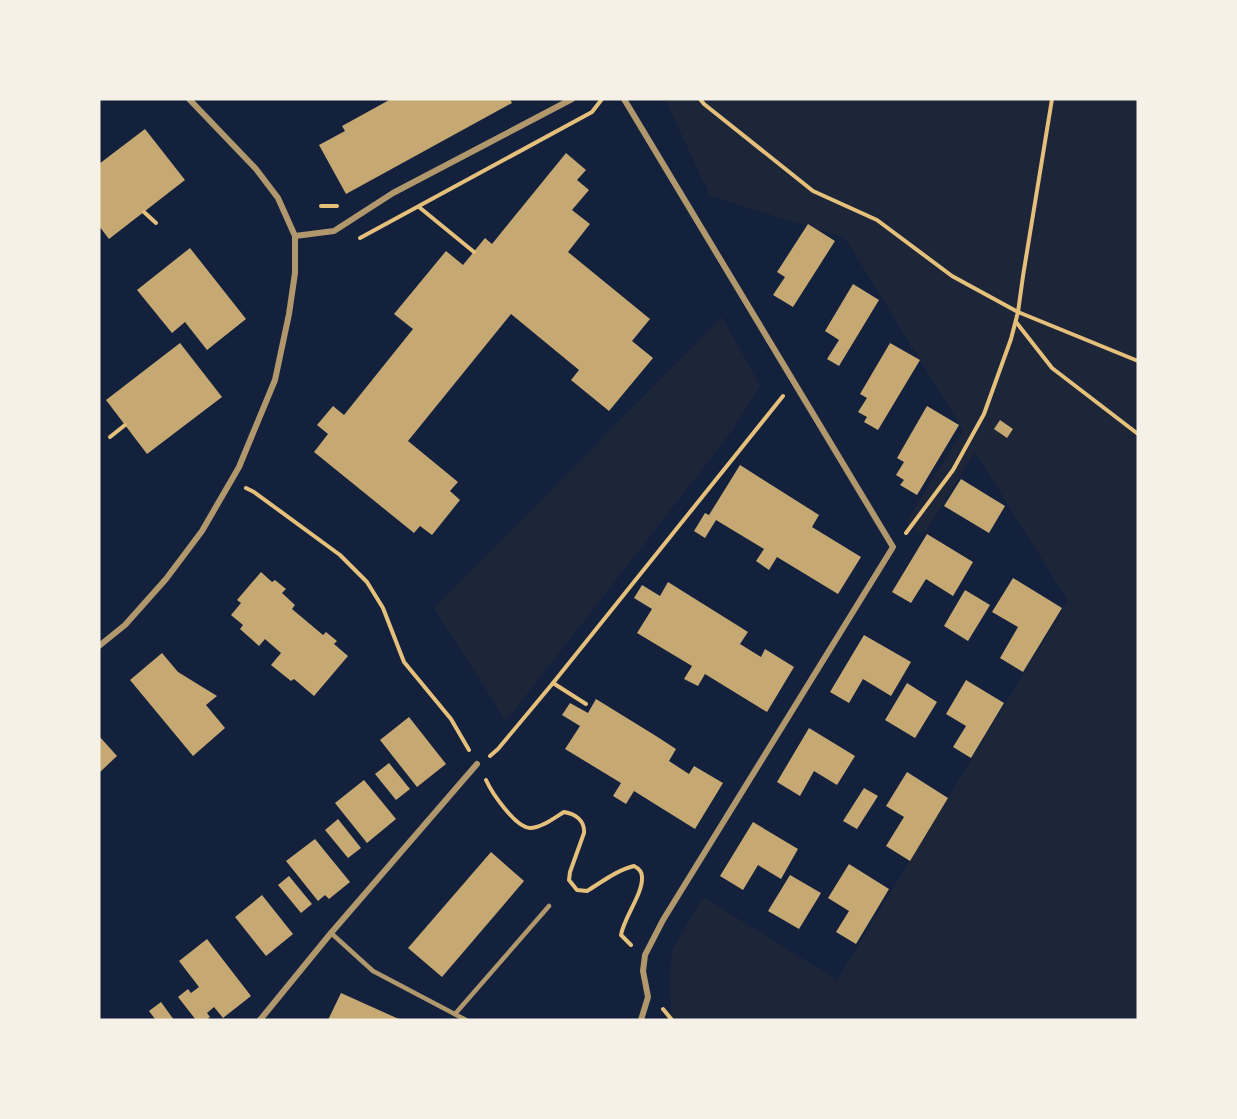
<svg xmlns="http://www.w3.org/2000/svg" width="1237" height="1119" viewBox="0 0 1237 1119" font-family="Lato,sans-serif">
<rect width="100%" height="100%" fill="#14213d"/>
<g fill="#1d2539">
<path d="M665 99H1138V1020H667L671 1011 670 983 672 950 703 897 837 980 1068 601 975 452 923 536 906 522 963 430 845 238 710 196Z"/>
<path d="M722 317 760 385 732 431 506 721 434 608Z"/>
</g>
<g fill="#c6a872">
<path d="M391 99H510L512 103 346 194 319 145 345 131 342 126Z"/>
<path d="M145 129 185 180 109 239 99 226V164Z"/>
<path d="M566 153 586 170 577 180 589 190 572 210 590 224 568 252 650 319 632 341 653 358 609 411 571 380 579 370 511 314 408 441 458 482 450 491 460 500 432 535 420 526 414 533 314 452 328 434 317 425 333 406 344 415 413 329 394 314 446 251 463 265 485 238 492 244Z"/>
<path d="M808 224 835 241 793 307 773 295 785 277 777 272Z"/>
<path d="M190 248 246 319 207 350 185 322 172 333 137 290Z"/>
<path d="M853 284 879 300 839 366 827 359 839 340 825 331Z"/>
<path d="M180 343 222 397 147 454 106 400Z"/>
<path d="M890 343 920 360 878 430 864 422 867 417 858 412 867 398 860 394Z"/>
<path d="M927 406 959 425 917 495 900 485 904 480 896 475 904 462 897 458Z"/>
<path d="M1000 420 1013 429 1007 438 994 429Z"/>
<path d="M740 465 819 515 812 527 861 557 838 594 777 557 769 570 756 561 764 549 716 520 705 538 694 531 705 513 709 515Z"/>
<path d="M961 479 1005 506 989 533 944 506Z"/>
<path d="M927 534 973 562 953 596 926 579 911 603 892 592Z"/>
<path d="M261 572 272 582 275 580 286 589 282 593 295 605 292 609 323 635 326 632 337 641 334 644 348 656 314 696 294 679 291 681 271 665 281 653 265 639 259 646 240 629 243 625 231 615 241 603 237 600Z"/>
<path d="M1013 578 1062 608 1023 672 1000 658 1018 627 992 612Z"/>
<path d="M668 582 748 632 740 644 761 657 765 649 794 667 767 712 705 674 698 686 684 679 692 666 637 633 652 609 634 598 642 585 660 596Z"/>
<path d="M965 590 990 605 968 641 944 626Z"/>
<path d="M864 635 911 662 891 696 863 679 849 703 830 692Z"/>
<path d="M162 653 178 672 217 696 206 705 225 728 193 756 130 680Z"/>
<path d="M966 680 1004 703 971 758 953 747 966 726 946 714Z"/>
<path d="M907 683 937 702 915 738 885 720Z"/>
<path d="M596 699 656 736 676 749 669 761 689 774 694 766 723 783 695 829 634 791 626 804 613 796 621 783 565 749 580 726 562 715 570 703 588 713Z"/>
<path d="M409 717 446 764 417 787 380 740Z"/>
<path d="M809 728 855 756 837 785 814 771 800 796 777 782Z"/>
<path d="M99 736 117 756 99 773Z"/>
<path d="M389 763 410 789 396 800 375 774Z"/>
<path d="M907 772 948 798 910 861 886 846 904 817 886 806Z"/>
<path d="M364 780 396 819 367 843 335 803Z"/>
<path d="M864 788 878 796 857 829 843 821Z"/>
<path d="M338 819 361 848 348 858 325 830Z"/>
<path d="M753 822 798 849 781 879 758 865 743 890 720 876Z"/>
<path d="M315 839 350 882 329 899 325 895 318 901 286 861Z"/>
<path d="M491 852 524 881 442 977 408 948Z"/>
<path d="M849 864 889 889 856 944 836 932 849 911 828 898Z"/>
<path d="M790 875 821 893 799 929 768 911Z"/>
<path d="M289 876 312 904 301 913 278 885Z"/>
<path d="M262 895 293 934 266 956 235 917Z"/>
<path d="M207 939 251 996 223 1018 214 1007 207 1013 210 1017 206 1020H196L178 997 188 989 191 993 199 987 179 961Z"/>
<path d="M341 993 401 1020H328Z"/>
<path d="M161 1002 174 1020H153L155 1019 149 1011Z"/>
</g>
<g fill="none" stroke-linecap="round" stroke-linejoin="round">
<g stroke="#e5c07b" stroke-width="4">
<path d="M700 99 704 104 813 191 877 220 952 276 1018 312 1138 361"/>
<path d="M321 206H337"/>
<path d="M419 207 474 252"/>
<path d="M144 212 156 223"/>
<path d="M360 238 592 112 602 99"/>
<path d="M1016 322 1052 368 1138 434"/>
<path d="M110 437 125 425"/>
<path d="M246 488 254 492 340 555 367 582 383 608 404 662 451 719 469 750"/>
<path d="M906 533 953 470 984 414 1011 339 1018 312 1023 276 1052 99"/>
<path d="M586 704 553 683 783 396"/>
<path d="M490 756 498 749 553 683"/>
<path d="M486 780C492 793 515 827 530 828 541 828 554 818 564 812 575 814 585 820 584 833L570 872 569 880 577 890 587 891C602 882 617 870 634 866 638 868 642 871 642 877 643 894 624 917 621 935L631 945"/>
<path d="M663 1009 672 1020"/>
</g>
<g stroke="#b1986c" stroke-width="4.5">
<path d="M331 933 373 971 466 1020"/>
<path d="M455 1014 549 906"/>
</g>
<g stroke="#b1986c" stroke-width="6">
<path d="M624 99 893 547 663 920 645 955 643 971 648 997 641 1020"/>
<path d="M295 236 334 231 393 193 572 99"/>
<path d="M99 646 125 625 166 579 202 531 239 467 275 380 289 314 295 273V236L278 198 256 169 189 99"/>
<path d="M260 1020 331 933 477 764"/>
</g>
</g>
<rect width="1237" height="1119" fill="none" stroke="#f6f1e7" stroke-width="201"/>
</svg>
